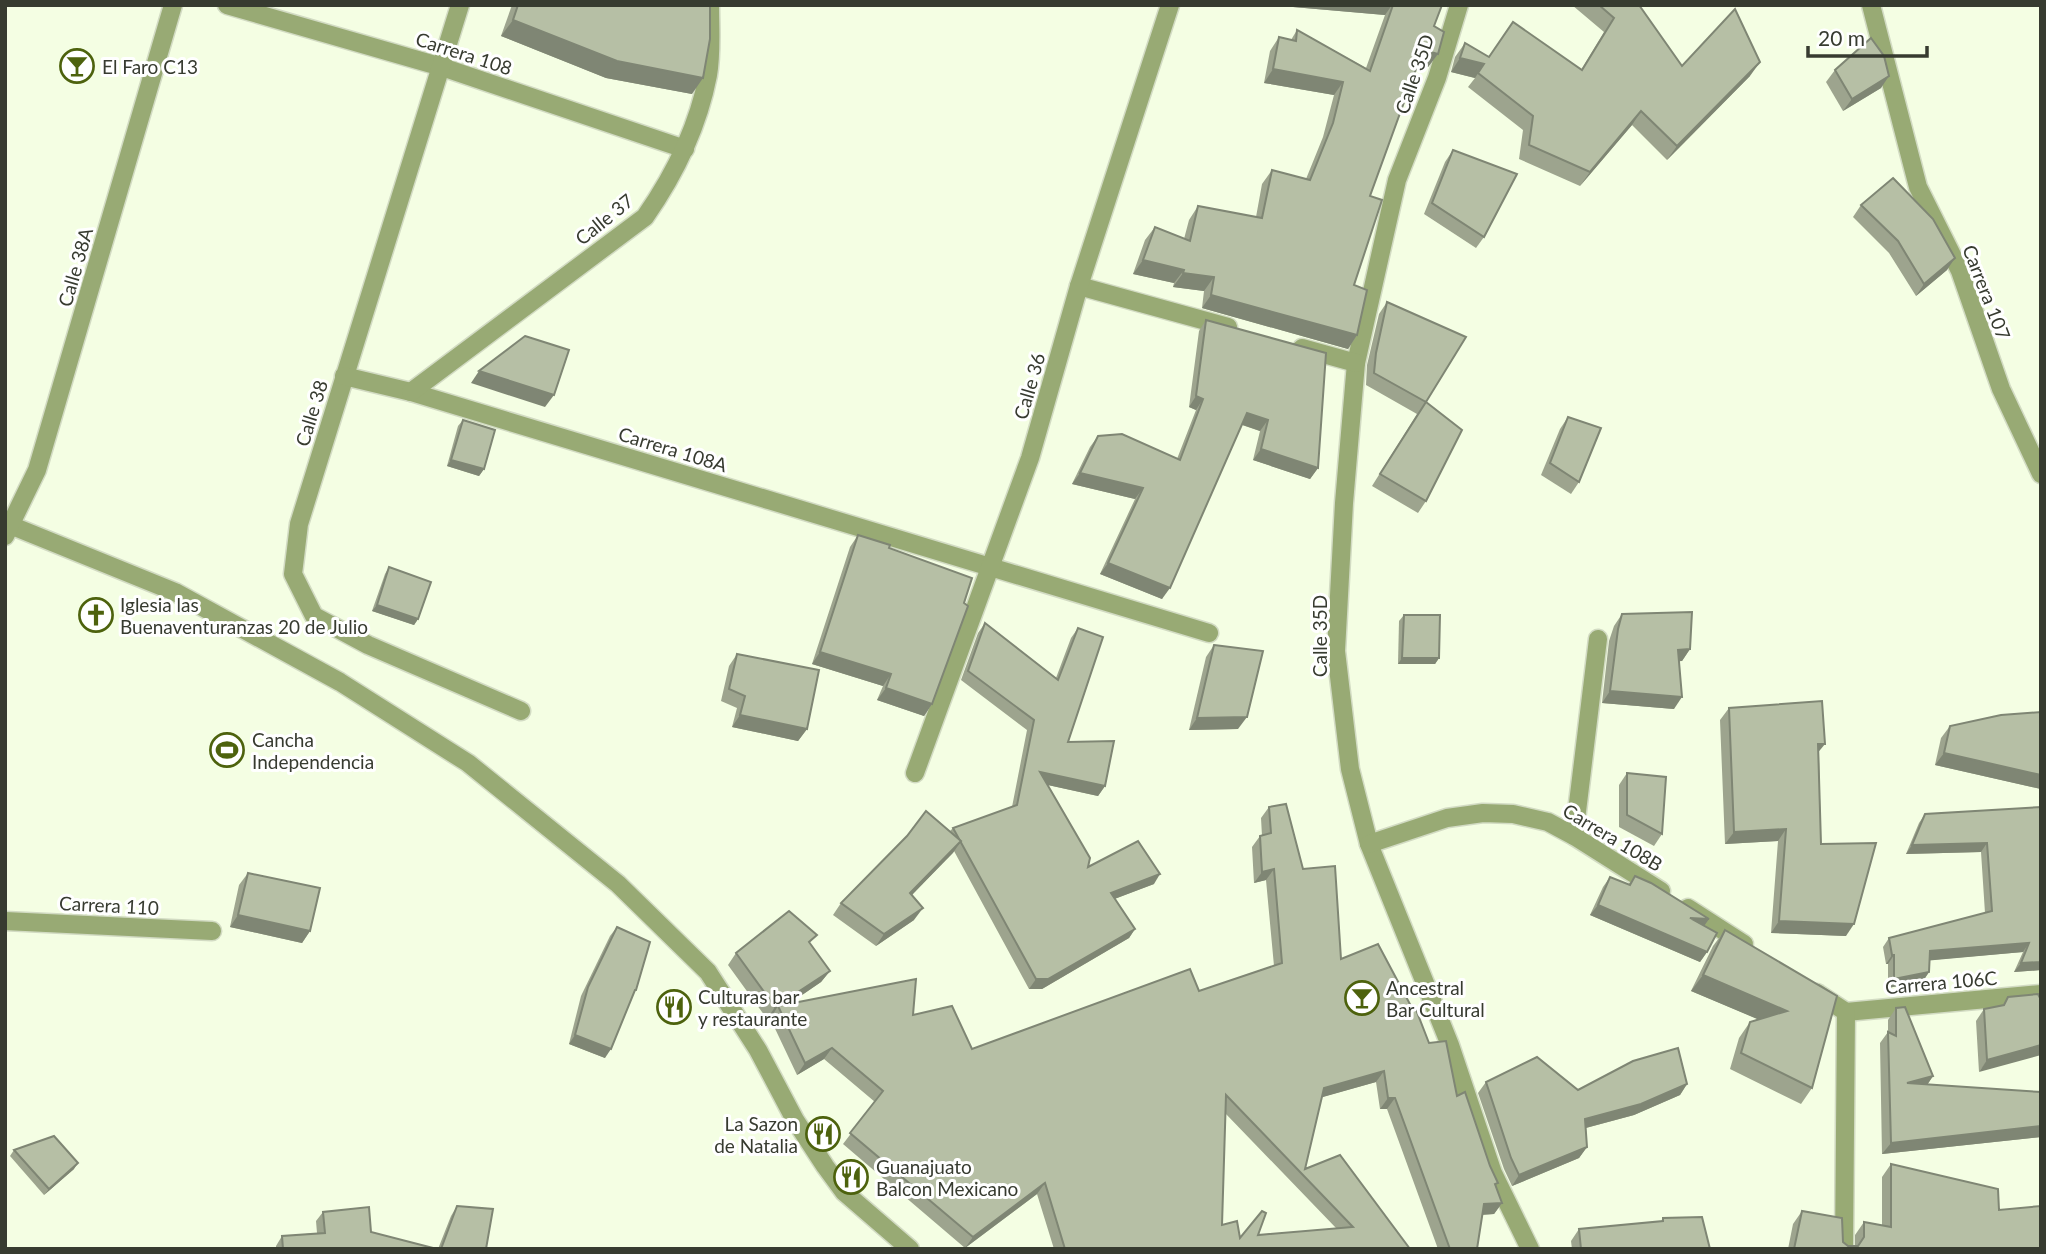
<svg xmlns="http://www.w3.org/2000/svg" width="2046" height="1254" viewBox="0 0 2046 1254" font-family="Lato,sans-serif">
<rect width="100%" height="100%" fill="#f4fee3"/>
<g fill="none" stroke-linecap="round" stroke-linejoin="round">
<g stroke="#d2dbc3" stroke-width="21">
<g id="street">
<path d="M227 5 442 67 685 149"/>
<path d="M460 5 299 524 293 574 314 616 368 645 521 711"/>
<path d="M1459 5 1437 78 1397 180 1356 363 1344 503 1336 651 1350 769 1369 844 1450 1045 1493 1173 1530 1249"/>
<path d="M1871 5 1918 187 1960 271 2001 389 2041 474"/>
<path d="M1079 286 1228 327"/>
<path d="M1302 348 1356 363"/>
<path d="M344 376 411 392 1209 633"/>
<path d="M411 392 645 217C675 174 698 127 708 75 712 53 710 28 710 5"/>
<path d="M5 523 175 592 340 682 468 763 618 884 708 972 758 1050 795 1120 825 1166 844 1192 910 1249"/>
<path d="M5 536 37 470 173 5"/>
<path d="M915 773 1030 458 1079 286 1170 5"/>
<path d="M1574 836 1598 639"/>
<path d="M1369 844 1447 818 1483 813 1513 814 1548 822 1574 836 1661 891"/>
<path d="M1688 908 1744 944"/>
<path d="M5 921 212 931"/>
<path d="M1817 993 1846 1012"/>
<path d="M1846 1012 2041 994"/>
<path d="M1844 1249 1846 1012"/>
</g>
</g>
<use href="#street" stroke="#98aa74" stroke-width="18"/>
</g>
<g fill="#9da48e" fill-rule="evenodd">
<path d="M512 5H710L692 94 606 78 501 36Z"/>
<path d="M1293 5H1442L1434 26 1438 54 1428 67 1418 65 1370 196 1354 285 1357 335 1348 349 1202 308 1204 291 1173 287 1174 283 1133 274 1145 240 1155 227 1184 239 1189 220 1198 206 1256 217 1262 184 1272 170 1306 179 1323 137 1334 95 1264 83 1270 51 1279 37 1291 40 1297 30 1366 68 1385 15 1293 7Z"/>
<path d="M1572 5H1639L1682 66 1750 76 1667 160 1632 125 1580 186 1519 159 1523 130 1468 87 1475 78 1451 72 1455 57 1465 43 1488 57 1581 70 1604 32Z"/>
<path d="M1835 70 1881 88 1843 111 1826 82Z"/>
<path d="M1453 150 1484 237 1476 248 1424 214 1445 162Z"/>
<path d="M1861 205 1947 270 1916 296 1889 253 1853 217Z"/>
<path d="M1387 302 1426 402V501L1418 513 1372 486 1417 414 1366 385 1367 365 1379 314Z"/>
<path d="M1206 320 1318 468 1310 479 1253 460 1260 431 1242 425 1162 599 1100 574 1135 499 1072 484 1090 447 1098 436 1177 459 1196 410 1189 407 1199 331Z"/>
<path d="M1568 417 1579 482 1571 494 1541 475 1560 429Z"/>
<path d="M463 420 484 469 479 476 447 466 458 426Z"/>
<path d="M858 535 889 548 932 704 924 716 877 700 883 686 812 664 850 547Z"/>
<path d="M389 567 418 619 414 625 372 611 385 574Z"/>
<path d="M1622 614 1690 649 1682 661H1679L1674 709 1602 703 1609 641 1614 626Z"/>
<path d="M1404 615 1439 658 1435 664H1398L1399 621Z"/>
<path d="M985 623 1056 678 1071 638 1078 628 1068 742 1105 786 1098 796 1048 785 1088 867 1154 884 1114 899 1135 929 1129 938 1042 989H1029L954 851 912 895 914 920 876 946 833 915 841 903 950 831 953 828 1012 807 1027 730 961 680 978 633Z"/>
<path d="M1214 645 1238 729 1189 730 1206 657Z"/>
<path d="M737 654 807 729 798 741 732 727 737 708 721 701 729 666Z"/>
<path d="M1729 708 1819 752 1821 844 1846 936 1771 933 1778 841 1725 844 1720 720Z"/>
<path d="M2041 712V789L1935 765 1941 738 1950 726Z"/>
<path d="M1627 773 1662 834 1654 846 1619 827V785Z"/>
<path d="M1269 807 1303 869 1341 959 1429 1043 1457 1096 1496 1186 1502 1203 1494 1214 1482 1215 1477 1249H1438L1387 1109H1380L1376 1082 1322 1097 1305 1169 1410 1249H1054L1037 1194 965 1248 843 1144 875 1102 824 1059 797 1075 770 1018 772 1016 767 1019 728 965 736 953 811 945 830 971 821 982 789 1004 913 1015 972 1049 1199 991 1274 966 1266 880 1254 883 1252 847 1260 836H1262L1261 818ZM1225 1113 1336 1228 1240 1238 1222 1225Z"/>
<path d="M2041 807V970L2014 972 2023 952 1930 960 1929 972 1923 981 1888 988V964H1886L1883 947 1889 938 1985 913 1981 852 1906 854 1919 823 1925 814Z"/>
<path d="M248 873 310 931 302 943 230 927 239 885Z"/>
<path d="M1635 876 1704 926 1707 952 1700 962 1590 915 1603 887 1610 877 1628 885Z"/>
<path d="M617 927 605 1058 569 1044 581 996 610 936Z"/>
<path d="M1725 930 1812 1088 1801 1104 1730 1069 1739 1038 1750 1022 1758 1019 1691 991 1713 946Z"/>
<path d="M2038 994 1979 1072 1976 1021 1984 1009 2002 1006 2008 997Z"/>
<path d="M1896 1008 1933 1076 1927 1085 2041 1092V1137L1882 1154 1880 1043 1888 1032V1020Z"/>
<path d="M1486 1082 1578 1090 1687 1084 1680 1095 1634 1115 1586 1128 1587 1147 1579 1158 1512 1186 1504 1169 1478 1093Z"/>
<path d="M14 1150 74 1169 44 1195 10 1156Z"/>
<path d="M1891 1164 1999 1210 2041 1249H1788L1793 1224 1802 1211 1848 1246H1855V1235L1864 1222 1882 1225V1177Z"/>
<path d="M457 1206 486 1249H438L451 1216Z"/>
<path d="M323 1212 371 1232 437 1249H276V1246L282 1236 317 1233 316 1221Z"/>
<path d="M1663 1218 1710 1249H1572L1571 1241 1579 1229 1661 1221Z"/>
</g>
<g fill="#7f8674">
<path d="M1294 5H1392L1385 15 1293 7Z"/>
<path d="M513 20 703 78 692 94 606 78 501 36Z"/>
<path d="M1423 50 1438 54 1428 67 1414 64Z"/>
<path d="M1460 58 1484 64 1475 78 1451 72Z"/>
<path d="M1760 62 1750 76 1667 160 1677 146Z"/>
<path d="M1273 69 1343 82 1334 95 1264 83Z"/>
<path d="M1889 76 1881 88 1843 111 1852 99Z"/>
<path d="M1641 111 1632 125 1580 186 1590 172Z"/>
<path d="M1955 258 1947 270 1916 296 1924 284Z"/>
<path d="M1143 260 1184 270 1174 283 1133 274Z"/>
<path d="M1183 273 1214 277 1204 291 1173 287Z"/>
<path d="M1211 295 1357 335 1348 349 1202 308Z"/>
<path d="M479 371 554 395 545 407 471 383Z"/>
<path d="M1196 396 1203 399 1196 410 1189 407Z"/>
<path d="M1247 413 1268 420 1260 431 1240 424Z"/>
<path d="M1261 449 1318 468 1310 479 1253 460Z"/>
<path d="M451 460 484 469 479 476 447 466Z"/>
<path d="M1080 473 1143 488 1135 499 1072 484Z"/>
<path d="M1108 563 1170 588 1162 599 1100 574Z"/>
<path d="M377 605 418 619 414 625 372 611Z"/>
<path d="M1690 649 1682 661 1670 662 1678 650Z"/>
<path d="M820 652 891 674 883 686 812 664Z"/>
<path d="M1402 658H1439L1435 664H1398Z"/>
<path d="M886 688 932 704 924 716 877 700Z"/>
<path d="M1610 691 1682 697 1674 709 1602 703Z"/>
<path d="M740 715 807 729 798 741 732 727Z"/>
<path d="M1247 717 1238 729 1189 730 1197 718Z"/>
<path d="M1818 744H1825L1816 755Z"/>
<path d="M1944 753 2041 775V789L1935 765Z"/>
<path d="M1040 772 1105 786 1098 796 1034 782Z"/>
<path d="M1786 829 1778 841 1725 844 1734 832Z"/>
<path d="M961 841 953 853 902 905 910 893Z"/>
<path d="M1987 843 1981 852 1906 854 1912 845Z"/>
<path d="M1274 869 1266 880 1254 883 1262 872Z"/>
<path d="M1160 874 1154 884 1104 903 1111 893Z"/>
<path d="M1598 905 1707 952 1700 962 1590 915Z"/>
<path d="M923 908 914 920 876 946 884 934Z"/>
<path d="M238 915 310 931 302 943 230 927Z"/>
<path d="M1690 918 1709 919 1702 929Z"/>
<path d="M1779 921 1854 924 1846 936 1771 933Z"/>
<path d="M1135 929 1129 938 1042 989H1029L1036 979Z"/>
<path d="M2029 943 2023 952 1924 961 1930 951Z"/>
<path d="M1892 955H1894L1888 964H1886Z"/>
<path d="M2041 962V970L2014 972 2021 963Z"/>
<path d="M830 971 821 982 780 1010 778 1006 772 1016 767 1019 775 1007Z"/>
<path d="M1929 972 1923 981 1888 988 1894 979Z"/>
<path d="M1703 975 1787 1011 1776 1027 1691 991Z"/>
<path d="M575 1035 611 1049 605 1058 569 1044Z"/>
<path d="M2041 1045V1055L1979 1072 1987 1060Z"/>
<path d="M832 1048 824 1059 797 1075 805 1063Z"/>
<path d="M1384 1071 1376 1082 1316 1099 1324 1088Z"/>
<path d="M1933 1076 1925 1088 1907 1083Z"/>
<path d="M1687 1084 1680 1095 1634 1115 1578 1130 1585 1119Z"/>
<path d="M1388 1098H1395L1387 1109H1380Z"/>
<path d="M2041 1126V1137L1882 1154 1891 1143Z"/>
<path d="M1587 1147 1579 1158 1512 1186 1519 1175Z"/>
<path d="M78 1163 74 1169 44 1195 49 1189Z"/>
<path d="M1045 1183 1037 1194 965 1248 973 1237Z"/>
<path d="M1502 1203 1494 1214 1476 1215 1484 1204Z"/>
</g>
<g fill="#b6bfa5" stroke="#7f8674" stroke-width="2" fill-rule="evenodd">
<path d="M518 5H710V39L703 78 617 61 513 20Z"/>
<path d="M1393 5H1442L1434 26 1444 32 1438 54 1423 50 1370 196 1382 200 1354 285 1367 290 1357 335 1211 295 1214 277 1183 273 1184 270 1143 260 1155 227 1190 241 1198 206 1262 218 1272 170 1310 180 1333 123 1343 82 1273 69 1279 37 1296 41 1297 30 1370 71Z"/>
<path d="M1599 5H1639L1682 66 1735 9 1760 62 1677 146 1641 111 1590 172 1529 145 1533 116 1478 73 1484 64 1460 58 1465 43 1489 57 1513 22 1582 70 1614 18Z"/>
<path d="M1871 38 1884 56 1889 76 1852 99 1835 70Z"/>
<path d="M1453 150 1517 174 1484 237 1432 203Z"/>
<path d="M1893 178 1933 219 1955 258 1924 284 1898 241 1861 205Z"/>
<path d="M1387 302 1466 337 1426 402 1374 373 1376 353Z"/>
<path d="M1206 320 1326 353 1318 468 1261 449 1268 420 1247 413 1170 588 1108 563 1143 488 1080 473 1098 436 1122 434 1180 460 1203 399 1196 396Z"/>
<path d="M525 336 569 350 554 395 479 371Z"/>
<path d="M1426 402 1462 430 1426 501 1380 474Z"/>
<path d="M1568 417 1601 428 1579 482 1550 463Z"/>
<path d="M463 420 495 430 484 469 451 460Z"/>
<path d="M858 535 890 545 889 548 972 578 964 603 968 606 932 704 886 688 891 674 820 652Z"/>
<path d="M389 567 431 582 418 619 377 605Z"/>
<path d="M1692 612 1690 649 1678 650 1682 697 1610 691 1618 629 1622 614Z"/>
<path d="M1404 615H1440L1439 658H1402Z"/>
<path d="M985 623 1058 680 1078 628 1103 637 1068 742 1114 741 1105 786 1040 772 1090 858 1088 867 1138 841 1160 874 1111 893 1135 929 1048 979H1036L953 828 1017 805 1034 720 968 671Z"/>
<path d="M1214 645 1263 651 1247 717 1197 718Z"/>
<path d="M737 654 819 670 807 729 740 715 745 696 729 689Z"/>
<path d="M1822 701 1825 744H1818L1821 844 1876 843 1854 924 1779 921 1786 829 1734 832 1729 708Z"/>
<path d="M2041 712V775L1944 753 1950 726 2001 715Z"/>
<path d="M1627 773 1666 777 1662 834 1627 815Z"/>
<path d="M1286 804 1303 869 1335 866 1341 959 1378 944 1412 1008 1415 1007 1429 1043 1446 1041 1457 1096 1465 1092 1490 1166 1498 1183 1495 1184 1502 1203 1484 1204 1477 1249H1450L1395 1098H1388L1384 1071 1324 1088 1305 1169 1340 1155 1410 1249H1065L1045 1183 973 1237 850 1133 883 1091 832 1048 805 1063 778 1006 916 979 913 1015 952 1006 972 1049 1190 969 1199 991 1282 963 1274 869 1262 872 1260 836 1271 833 1269 807ZM1226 1095 1353 1227 1258 1235 1266 1213 1262 1211 1240 1238 1237 1221 1222 1225Z"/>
<path d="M2041 807V962L2021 963 2029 943 1930 951 1929 972 1894 979V955H1892L1889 938 1992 911 1987 843 1912 845 1925 814Z"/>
<path d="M926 811 961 841 910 893 923 908 884 934 841 903 907 836Z"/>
<path d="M248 873 320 888 310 931 238 915Z"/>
<path d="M1635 876 1651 883 1709 919 1690 918 1717 933 1707 952 1598 905 1610 877 1630 885Z"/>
<path d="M789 911 817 935 809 942 830 971 775 1007 736 953Z"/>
<path d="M617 927 650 942 636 990H635L611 1049 575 1035 588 987Z"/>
<path d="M1725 930 1837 996 1812 1088 1741 1053 1750 1022 1787 1011 1703 975Z"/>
<path d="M2038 994 2041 1000V1045L1987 1060 1984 1009 2004 1005 2008 997Z"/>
<path d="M1905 1007 1933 1076 1907 1083 2041 1092V1126L1891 1143 1888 1032 1896 1036V1008Z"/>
<path d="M1678 1048 1687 1084 1641 1104 1585 1119 1587 1147 1519 1175 1511 1158 1486 1082 1537 1057 1578 1090 1633 1061Z"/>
<path d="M54 1136 78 1163 49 1189 14 1150Z"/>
<path d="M1891 1164 1998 1189 1999 1210 2041 1206V1249H1794L1802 1211 1842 1218 1843 1242 1848 1246H1858L1864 1237V1222L1891 1227Z"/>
<path d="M457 1206 493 1209 486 1249H441Z"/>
<path d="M369 1207 371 1232 437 1249H283L282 1236 325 1233 323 1212Z"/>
<path d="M1702 1217 1710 1249H1581L1579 1229 1663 1221V1218Z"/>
</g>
<defs>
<g id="bar-ring" transform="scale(1.75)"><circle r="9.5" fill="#fff" stroke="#4d620d" stroke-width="1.5"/><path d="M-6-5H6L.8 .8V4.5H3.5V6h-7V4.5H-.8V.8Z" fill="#4d620d"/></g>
<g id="church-ring" transform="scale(1.75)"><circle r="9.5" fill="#fff" stroke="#4d620d" stroke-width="1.5"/><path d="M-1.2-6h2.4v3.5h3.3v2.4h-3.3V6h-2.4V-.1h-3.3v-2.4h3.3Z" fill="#4d620d"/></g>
<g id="stadium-ring" transform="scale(1.75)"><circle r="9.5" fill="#fff" stroke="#4d620d" stroke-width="1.5"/><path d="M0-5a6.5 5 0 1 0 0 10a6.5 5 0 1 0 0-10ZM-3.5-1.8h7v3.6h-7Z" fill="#4d620d"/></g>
<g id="restaurant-ring" transform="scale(1.75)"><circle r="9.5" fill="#fff" stroke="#4d620d" stroke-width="1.5"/><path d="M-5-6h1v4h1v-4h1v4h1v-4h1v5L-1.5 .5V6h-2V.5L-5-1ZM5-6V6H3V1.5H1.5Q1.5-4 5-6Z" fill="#4d620d"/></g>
</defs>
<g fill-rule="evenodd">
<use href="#bar-ring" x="77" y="66"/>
<use href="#church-ring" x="96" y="615"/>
<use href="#stadium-ring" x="227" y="750"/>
<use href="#bar-ring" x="1362" y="998"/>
<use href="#restaurant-ring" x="674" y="1007"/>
<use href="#restaurant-ring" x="823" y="1134"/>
<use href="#restaurant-ring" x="851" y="1177"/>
</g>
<g text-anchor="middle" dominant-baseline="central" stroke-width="6" stroke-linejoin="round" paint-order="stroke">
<g font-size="19" fill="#373b30" stroke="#fff">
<text transform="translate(464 53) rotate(18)">Carrera 108</text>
<text transform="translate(1414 74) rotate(-71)">Calle 35D</text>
<text transform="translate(604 219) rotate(-39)">Calle 37</text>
<text transform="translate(75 267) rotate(-74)">Calle 38A</text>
<text transform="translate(1987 292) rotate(69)">Carrera 107</text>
<text transform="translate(1029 386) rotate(-74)">Calle 36</text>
<text transform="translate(311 413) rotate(-73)">Calle 38</text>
<text transform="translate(673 449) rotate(17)">Carrera 108A</text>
<text transform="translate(1319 636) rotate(-90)">Calle 35D</text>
<text transform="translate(1613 837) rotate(31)">Carrera 108B</text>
<text transform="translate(109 905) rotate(3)">Carrera 110</text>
<text transform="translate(1941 982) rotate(-5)">Carrera 106C</text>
</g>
<g font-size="19" fill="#373b30" stroke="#fff" text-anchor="start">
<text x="102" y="66">El Faro C13</text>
<text x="120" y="604">Iglesia las<tspan x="120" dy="22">Buenaventuranzas 20 de Julio</tspan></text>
<text x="252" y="739">Cancha<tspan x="252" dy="22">Independencia</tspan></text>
<text x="1386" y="987">Ancestral<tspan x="1386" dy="22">Bar Cultural</tspan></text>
<text x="698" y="996">Culturas bar<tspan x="698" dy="22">y restaurante</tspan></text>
<text x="798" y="1123" text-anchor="end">La Sazon<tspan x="798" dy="22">de Natalia</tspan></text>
<text x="876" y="1166">Guanajuato<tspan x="876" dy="22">Balcon Mexicano</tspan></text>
</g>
</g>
<rect width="2046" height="1254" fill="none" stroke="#373b30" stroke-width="14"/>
<path d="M1808 46v10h119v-10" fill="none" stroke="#373b30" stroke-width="3.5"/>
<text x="1818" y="46" font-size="21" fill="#373b30" stroke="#ffffff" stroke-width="5" paint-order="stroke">20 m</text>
</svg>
